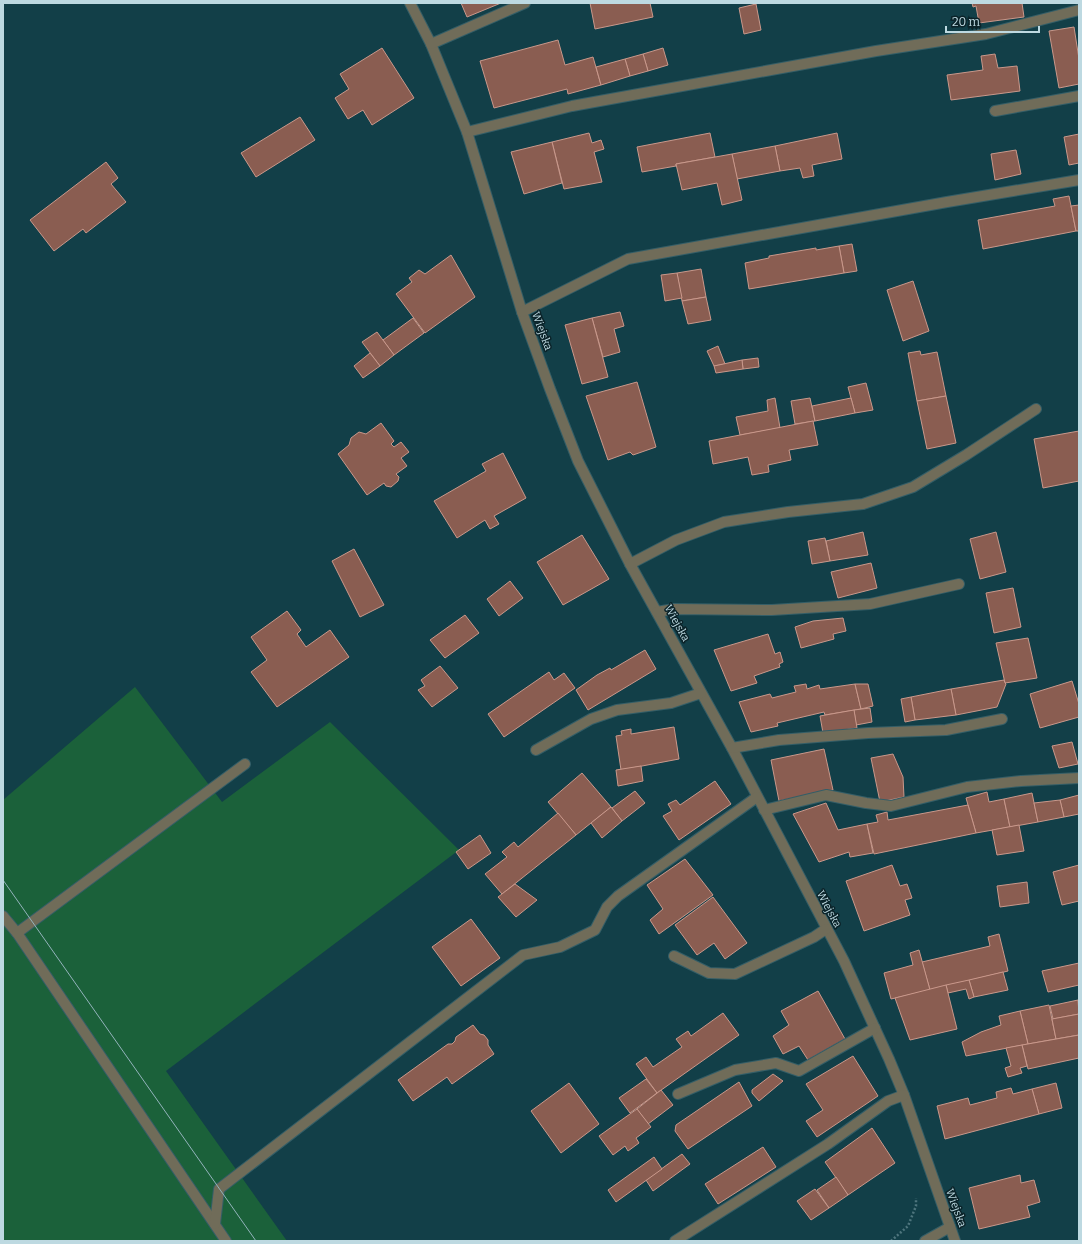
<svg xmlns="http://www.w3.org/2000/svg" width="1082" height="1244" viewBox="0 0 1082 1244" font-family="Bitter,serif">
<rect width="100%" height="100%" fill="#123f48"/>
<path fill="#1b613a" d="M135 687 222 802 330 722 459 850 166 1071 287 1241H3V800Z"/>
<g fill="#8a5d51" stroke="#c9988b">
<path d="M461 3H501L467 17Z"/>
<path d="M590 3H650L653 17 595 29Z"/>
<path d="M972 3H1022L1024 17 979 23 976 6 973 7Z"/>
<path d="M756 4 761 30 744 34 739 8Z"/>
<path d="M1074 27 1079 59V84L1059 88 1049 31Z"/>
<path d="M558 40 565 65 593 57 601 85 568 94 567 89 494 108 480 61Z"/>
<path d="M382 48 414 98 372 125 363 110 348 119 335 98 349 89 340 74Z"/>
<path d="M663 48 668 65 648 71 643 54Z"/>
<path d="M643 54 648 71 630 76 625 59Z"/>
<path d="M995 54 998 68 1017 66 1020 91 951 100 947 75 983 70 981 56Z"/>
<path d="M625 59 630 76 601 85 596 67Z"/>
<path d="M300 117 315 140 256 177 241 153Z"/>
<path d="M589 133 592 143 601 140 604 149 594 152 602 182 564 189 552 142Z"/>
<path d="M710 133 715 157 676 164V166L642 172 637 147Z"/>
<path d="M837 133 842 159 812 165 814 176 803 178 800 168 780 171 775 146Z"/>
<path d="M1079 134V163L1069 165 1064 137Z"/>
<path d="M552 142 562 183 524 194 511 152Z"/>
<path d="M775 146 780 171 737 179 732 154Z"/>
<path d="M1016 150 1021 174 995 180 991 154Z"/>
<path d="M732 154 742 200 722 205 717 183 682 190 676 164Z"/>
<path d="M106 162 118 178 111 184 126 202 86 233 83 229 54 251 30 220Z"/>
<path d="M1069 196 1076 231 983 249 978 220 1055 206 1053 199Z"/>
<path d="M1079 205V231H1076L1071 206Z"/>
<path d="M852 244 857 271 844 273 839 246Z"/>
<path d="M839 246 844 273 749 289 745 263 769 258V256L816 248V250Z"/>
<path d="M451 255 475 297 425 333 396 294 412 282 409 278 419 270 425 274Z"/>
<path d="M701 269 706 297 682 301 677 273Z"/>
<path d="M677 273 682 298 665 301 661 275Z"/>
<path d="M913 281 929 331 903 341 887 290Z"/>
<path d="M706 297 711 320 688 324 682 301Z"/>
<path d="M620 312 624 326 614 329 620 352 603 357 592 318Z"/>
<path d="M413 318 424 333 394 355 383 340Z"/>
<path d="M592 318 608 377 582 384 565 325Z"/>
<path d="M377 332 394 355 380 366 362 342Z"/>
<path d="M718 346 725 364 714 366 707 351Z"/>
<path d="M920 351 921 355 937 352 946 396 917 401 908 353Z"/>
<path d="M370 353 380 366 363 378 354 366Z"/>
<path d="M758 358 759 367 743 369 742 360Z"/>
<path d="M742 360 743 369 716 373 714 366Z"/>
<path d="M637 382 656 447 633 455 630 452 608 460 586 396Z"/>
<path d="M866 383 873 410 855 413 848 387Z"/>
<path d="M946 396 956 443 927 449 917 401Z"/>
<path d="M775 398 780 428 740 435 736 417 768 411 767 400Z"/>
<path d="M810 398 815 421 795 424 791 401Z"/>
<path d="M851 398 855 413 815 421 812 406Z"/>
<path d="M813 421 818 445 789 450 791 460 768 465 769 472 752 475 748 457 713 464 709 441Z"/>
<path d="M381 423 394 441 391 444 394 447 401 442 409 452 401 458 407 466 396 474 399 477 398 481 391 487 386 486 384 483 367 495 338 454 349 445 351 438 359 432 366 434Z"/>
<path d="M1079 431V481L1043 488 1034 439Z"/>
<path d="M503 453 526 498 494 516 499 524 490 529 485 520 457 538 434 501 486 471 482 464Z"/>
<path d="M863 532 868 555 830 561 826 541Z"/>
<path d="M996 532 1006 572 980 579 970 539Z"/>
<path d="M582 535 609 579 563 605 537 562Z"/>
<path d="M825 538 830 561 812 564 808 541Z"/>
<path d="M354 549 384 605 360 617 332 561Z"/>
<path d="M871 563 877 588 838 598 831 572Z"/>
<path d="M510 581 523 598 499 616 487 599Z"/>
<path d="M1013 588 1021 627 994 633 986 593Z"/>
<path d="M287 611 301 630 297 634 306 647 330 630 349 657 277 707 251 672 267 660 251 637Z"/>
<path d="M465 615 479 633 445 658 430 640Z"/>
<path d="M843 618 846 631 833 634 834 639 801 648 795 627 813 621Z"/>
<path d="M768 634 775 654 780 652 783 662 779 664 780 667 754 676 757 683 731 691 714 650Z"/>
<path d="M1028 638 1037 678 1005 683 996 643Z"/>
<path d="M645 650 656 669 588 710 576 690 597 675 610 668 611 670Z"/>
<path d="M440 666 458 688 432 707 418 690 425 686 421 680Z"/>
<path d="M549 672 554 680 564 673 575 688 504 737 488 714Z"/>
<path d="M1004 680 1005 683 1006 684 997 707 956 715 951 689Z"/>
<path d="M1072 681 1079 704V717L1040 728 1030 694Z"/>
<path d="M806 684 807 689 819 685 820 689 855 684 861 709 825 715 824 712 777 723 778 726 751 732 739 702 770 694 772 698 796 692 794 686Z"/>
<path d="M855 684H868L873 706 861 709Z"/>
<path d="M951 689 956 715 915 720 911 697Z"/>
<path d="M911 697 915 720 905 722 901 699Z"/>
<path d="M870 708 872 722 856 725 854 710Z"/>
<path d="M854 710 857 728 823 733 820 716Z"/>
<path d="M674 727 679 759 621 770 616 736 622 735 621 731 631 729V734Z"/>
<path d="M1072 742 1078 764 1059 768 1052 746Z"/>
<path d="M824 749 833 790 779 801 771 760Z"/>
<path d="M893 754 903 777 904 797 880 802 871 758Z"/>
<path d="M641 766 643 781 618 786 616 770Z"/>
<path d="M582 773 611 807 576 835 548 802Z"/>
<path d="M715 781 731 804 679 840 663 816 672 811 668 804 676 800 680 805Z"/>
<path d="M635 791 645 803 622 821 612 808Z"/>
<path d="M987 792 989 802 1004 799 1010 827 976 833 966 798Z"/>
<path d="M1032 793 1038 822 1010 827 1004 799Z"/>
<path d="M1079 795V814L1064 817 1060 800Z"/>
<path d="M1060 800 1064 817 1038 822 1034 803Z"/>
<path d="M826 803 838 830 867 824 873 853 850 857 849 852 819 862 793 814Z"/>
<path d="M968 805 976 833 874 854 867 824 878 822 876 815 887 812 888 820Z"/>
<path d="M611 807 622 821 602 838 591 823Z"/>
<path d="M558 813 576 835 502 894 485 874 507 857 502 852 514 842 518 847Z"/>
<path d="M1019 825 1024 851 997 855 992 830Z"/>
<path d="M480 835 491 853 468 869 456 852Z"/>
<path d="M685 859 713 895 659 934 650 920 663 909 647 885Z"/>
<path d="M892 865 900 886 907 884 912 898 905 900 910 915 864 931 846 881Z"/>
<path d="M1079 865V901L1062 905 1053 872Z"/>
<path d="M1027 882 1029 903 1000 907 997 886Z"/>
<path d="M515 884 537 900 516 917 498 897Z"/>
<path d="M713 897 747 943 725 959 714 943 697 955 675 925Z"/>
<path d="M471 919 500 958 461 986 432 947Z"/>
<path d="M999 934 1008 971 930 990 922 962 990 946 988 937Z"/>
<path d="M919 950 930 990 891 999 884 973 913 965 910 953Z"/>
<path d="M1079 963V985L1048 992 1042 971Z"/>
<path d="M1003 972 1008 990 974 997 969 980Z"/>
<path d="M969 980 974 997 969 999 966 989 948 993 946 985Z"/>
<path d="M946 985 957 1029 910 1040 895 998Z"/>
<path d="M818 991 845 1039 808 1060 799 1046 783 1054 773 1036 789 1025 781 1011Z"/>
<path d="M1078 1000 1079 1014 1053 1019 1050 1006Z"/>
<path d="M1049 1005 1056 1039 1028 1044 1020 1011Z"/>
<path d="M1020 1011 1028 1044 966 1056 962 1042 981 1032 1001 1025 999 1016Z"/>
<path d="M723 1013 739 1035 657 1093 636 1064 646 1057 653 1067 682 1047 676 1039 688 1031 691 1036Z"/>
<path d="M1079 1014V1035L1056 1039 1052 1019Z"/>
<path d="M473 1025 480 1034 484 1035 488 1040V1045L494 1054 452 1084 447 1077 413 1101 398 1080 448 1044H452L455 1041 456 1037Z"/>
<path d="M1079 1035V1058L1028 1069 1022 1045Z"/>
<path d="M1022 1045 1027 1066 1020 1068 1022 1073 1008 1077 1005 1068 1011 1066 1006 1048Z"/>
<path d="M853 1056 878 1096 817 1137 806 1121 823 1110 806 1084Z"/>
<path d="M773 1074 783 1081 759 1101 752 1093V1090Z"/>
<path d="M646 1079 657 1093 630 1113 619 1098Z"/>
<path d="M739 1082 752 1106 688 1149 675 1131 676 1125Z"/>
<path d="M569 1083 599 1124 561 1153 531 1111Z"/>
<path d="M1056 1083 1062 1108 1039 1114 1032 1089Z"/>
<path d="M1011 1088 1013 1094 1032 1089 1039 1114 945 1139 937 1106 968 1098 970 1105 997 1098 996 1092Z"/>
<path d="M661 1090 673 1105 648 1124 637 1109Z"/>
<path d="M637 1109 651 1127 636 1138 639 1143 628 1151 625 1146 613 1155 599 1136Z"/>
<path d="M872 1128 895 1163 848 1195 825 1162Z"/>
<path d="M763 1147 776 1167 718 1204 705 1184Z"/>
<path d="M682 1154 690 1164 653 1191 646 1180Z"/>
<path d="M654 1157 662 1169 616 1202 608 1190Z"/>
<path d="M1020 1175 1021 1183 1034 1180 1040 1202 1027 1206 1030 1217 979 1229 969 1188Z"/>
<path d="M836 1177 848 1195 829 1208 817 1190Z"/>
<path d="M815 1189 829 1208 811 1220 797 1201Z"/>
</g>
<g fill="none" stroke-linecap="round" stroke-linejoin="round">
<g stroke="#345e67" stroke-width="12">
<g id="minor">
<path d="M410 3 431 44 467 132 522 312 550 389 578 461 630 564 732 748 844 961 889 1059 904 1095 955 1241"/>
<path d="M431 44 525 3"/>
<path d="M995 111 1079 96"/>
<path d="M467 132 572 106 876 51 986 34 1079 10"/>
<path d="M522 312 628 259 947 202 1079 180"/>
<path d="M630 564 676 540 724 522 788 512 863 504 913 487 966 455 1036 409"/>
<path d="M657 612 674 609 772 610 870 604 959 584"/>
<path d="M732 748 779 740 868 733 946 730 1002 719"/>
<path d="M536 750 591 719 617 710 671 703 701 693"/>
<path d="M764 810 826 795 866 803 891 806 967 787 1021 781 1079 778"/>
<path d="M3 916 17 933 226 1241"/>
<path d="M17 933 245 764"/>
<path d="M674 956 709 973 735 974 814 937 826 929"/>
<path d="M678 1094 735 1070 776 1063 799 1071 875 1028"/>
<path d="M215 1224 219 1189 523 955 560 947 595 930 607 907 618 896 757 797"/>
<path d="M675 1241 828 1144 888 1101 904 1095"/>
<path d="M925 1241 950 1227"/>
</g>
</g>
<path stroke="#4e757d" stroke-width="2.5" stroke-dasharray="2 2" stroke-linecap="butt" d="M891 1241 908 1226 916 1206V1198"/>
<use href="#minor" stroke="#706c59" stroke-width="10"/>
<path stroke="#93b3bb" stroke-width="1" d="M3 880 256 1241"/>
</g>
<g text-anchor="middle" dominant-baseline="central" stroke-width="3" stroke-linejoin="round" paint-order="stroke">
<g font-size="11" fill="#bdd9e1" stroke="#0b2329">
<text transform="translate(542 331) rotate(70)">Wiejska</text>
<text transform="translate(677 623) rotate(61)">Wiejska</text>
<text transform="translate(829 909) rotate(62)">Wiejska</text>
<text transform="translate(956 1208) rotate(70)">Wiejska</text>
</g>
</g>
<rect width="1082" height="1244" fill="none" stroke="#bdd9e1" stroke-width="8"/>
<path d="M946 26v6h93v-6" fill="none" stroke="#bdd9e1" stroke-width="2"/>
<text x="952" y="26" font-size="12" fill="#bdd9e1" stroke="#0b2329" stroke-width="3" paint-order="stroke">20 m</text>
</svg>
